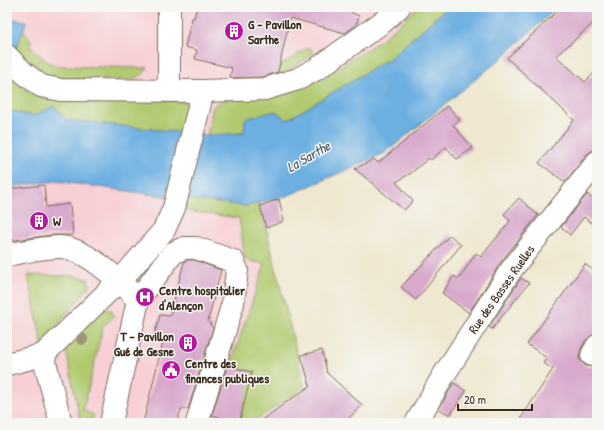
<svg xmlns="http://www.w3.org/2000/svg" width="604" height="430" viewBox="0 0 604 430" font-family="'Patrick Hand',sans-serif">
<rect width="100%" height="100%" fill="#f6f6f2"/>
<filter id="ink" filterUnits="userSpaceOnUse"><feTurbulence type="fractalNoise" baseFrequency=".025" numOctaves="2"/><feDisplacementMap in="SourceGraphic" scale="8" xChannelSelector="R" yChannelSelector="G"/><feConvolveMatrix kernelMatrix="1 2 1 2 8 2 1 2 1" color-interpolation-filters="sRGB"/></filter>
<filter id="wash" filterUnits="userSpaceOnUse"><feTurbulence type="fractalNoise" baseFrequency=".012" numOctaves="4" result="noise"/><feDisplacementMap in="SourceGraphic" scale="16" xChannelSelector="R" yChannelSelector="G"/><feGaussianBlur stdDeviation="0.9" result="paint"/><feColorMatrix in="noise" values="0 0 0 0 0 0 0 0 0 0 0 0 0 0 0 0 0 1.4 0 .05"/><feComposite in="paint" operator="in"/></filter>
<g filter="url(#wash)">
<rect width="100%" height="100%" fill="#efe7d0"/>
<path fill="#f7cfd4" d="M7 7H448L390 58 331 95 287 120 275 111 246 206 260 203 305 387 261 417 262 423H7V187L56 181 163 196 67 120 54 106 33 116 7 110V71L27 22 7 18Z"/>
<g fill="#b1ca70" stroke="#767a47">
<path d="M418 7H448L390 58 287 120 275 111 244 133 207 135 213 106 228 97 321 78 380 41Z"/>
<path d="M24 30 32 42 29 46 49 63 62 66 148 68 142 75 131 80 56 79 44 75 15 50Z"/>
<path d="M310 47 314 54 277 77 279 66Z"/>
<path d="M7 73 23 87 39 97 126 102 157 99 190 103 183 133 67 120 54 106 33 116 7 110Z"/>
<path d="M188 199 246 206 260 203 305 387 261 417 239 423 252 372 230 366 265 264 245 260 239 218 185 211Z"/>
<path d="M28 275 76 276 88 279 90 286 42 344Z"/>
<path d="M106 309 111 310 114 316 103 327 83 410 94 415 91 422 80 420 64 340 96 313Z"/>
</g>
<g fill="#6cafe1" stroke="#546c80">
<path d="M448 7H558L498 61 385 153 287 196 246 206 163 196 56 181 7 187V110L33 116 54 106 67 120 207 135 244 133 245 119 275 111 287 120 390 58Z"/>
<path d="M7 18 27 21 7 71Z"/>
</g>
<g id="blocks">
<g fill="#d8a9cc">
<path d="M197 7H354L352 13 359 16 356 25 345 33 290 18 278 72 263 77 234 78 230 77 232 68 195 59 197 50 185 47 192 18H194Z"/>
<path d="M562 7H597V20L556 56 585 82 597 70V148L587 154 565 182 539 163 574 120 507 58Z"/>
<path d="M447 106 460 120 453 125 473 148 457 159 446 147 431 160 429 158 411 173 396 182 413 201 404 210 355 169 374 159 378 163Z"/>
<path d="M44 185 46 207 70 204 73 235H52L7 241V189Z"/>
<path d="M587 194 597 202V227L584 217 570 235 561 227Z"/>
<path d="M519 198 538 215 501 262 469 313 442 293 454 276 459 279 476 253 481 257 510 221 504 214Z"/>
<path d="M279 199 284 221 266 228 260 206Z"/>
<path d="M450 235 461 245 416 300 401 287Z"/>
<path d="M187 260H194L221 270 208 321 213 328 188 409H181L177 423H143L164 338 154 336 160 315 170 316 184 262Z"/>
<path d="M585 264 597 273V327L593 335 586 340 581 349 579 359 586 366 597 367V423H518L553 369 543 363 547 358 527 344Z"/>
<path d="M521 278 529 283 492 329 489 327Z"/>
<path d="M322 350 327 373 362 405 344 423H257L310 386 301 355Z"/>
<path d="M227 366 252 372 239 423 212 415Z"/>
<path d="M454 383 466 391 450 415 439 409Z"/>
</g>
</g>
</g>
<g filter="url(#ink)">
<use href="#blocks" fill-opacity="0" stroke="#7a6c5c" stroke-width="1"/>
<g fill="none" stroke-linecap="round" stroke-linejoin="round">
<g stroke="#7a6c5c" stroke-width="24">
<g id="minor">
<path d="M169 7V91"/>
<path d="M7 56 24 73 41 86 61 90 203 91 265 89 298 79 318 68 384 21 399 7"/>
<path d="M7 255C22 252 44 247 59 247 85 247 121 282 138 300L111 423"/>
<path d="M138 300 173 253 184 248H196L233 261 237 270 233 303 197 423"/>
<path d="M43 355 61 423"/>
<path d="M592 355 597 346"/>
<path d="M7 364 43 355 125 275 164 230 174 208 203 91"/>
<path d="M416 423 442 378 511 270 597 162"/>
</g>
</g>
<use href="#minor" stroke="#fff" stroke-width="22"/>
</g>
<circle fill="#9c9579" cx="82" cy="339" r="6"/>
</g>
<defs>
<g id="building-disc" transform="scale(1)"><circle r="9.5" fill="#b5179e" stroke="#f6f6f2"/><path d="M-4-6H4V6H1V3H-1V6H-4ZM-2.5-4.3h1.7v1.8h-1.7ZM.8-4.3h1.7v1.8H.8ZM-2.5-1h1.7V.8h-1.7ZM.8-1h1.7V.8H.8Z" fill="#fff"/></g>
<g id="hospital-disc" transform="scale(1)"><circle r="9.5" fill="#b5179e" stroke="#f6f6f2"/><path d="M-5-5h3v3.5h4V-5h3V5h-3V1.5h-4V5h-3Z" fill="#fff"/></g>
<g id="civic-disc" transform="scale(1)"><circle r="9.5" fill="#b5179e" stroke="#f6f6f2"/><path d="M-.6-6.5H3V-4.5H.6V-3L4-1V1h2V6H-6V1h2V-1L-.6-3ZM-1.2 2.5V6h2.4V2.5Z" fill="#fff"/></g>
</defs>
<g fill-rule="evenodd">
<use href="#building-disc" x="234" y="31"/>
<use href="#building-disc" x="39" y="221"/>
<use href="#hospital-disc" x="145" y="297"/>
<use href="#building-disc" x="188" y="343"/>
<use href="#civic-disc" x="171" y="370"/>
</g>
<g text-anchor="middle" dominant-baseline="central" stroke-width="3" stroke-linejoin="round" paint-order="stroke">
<g font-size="13" font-weight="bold" fill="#3b2a1e" stroke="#f6f6f2" text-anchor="start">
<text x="248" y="24">G - Pavillon<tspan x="248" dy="15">Sarthe</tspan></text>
<text x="53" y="221">W</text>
<text x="159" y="290">Centre hospitalier<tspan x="159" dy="15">d'Alençon</tspan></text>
<text x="174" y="336" text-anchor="end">T - Pavillon<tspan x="174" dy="15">Gué de Gesne</tspan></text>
<text x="185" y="363">Centre des<tspan x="185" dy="15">finances publiques</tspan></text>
</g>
<g font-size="13" fill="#3b2a1e" stroke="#f6f6f2">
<text transform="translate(501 289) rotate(-55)">Rue des Basses Ruelles</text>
</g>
<g font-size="14" font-style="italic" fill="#4c5962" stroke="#f6f6f2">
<text transform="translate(308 156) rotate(-30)">La Sarthe</text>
</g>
</g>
<rect width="604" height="430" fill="none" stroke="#f6f6f2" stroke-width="24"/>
<path d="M458 404v6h74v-6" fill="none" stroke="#3b2a1e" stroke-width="2"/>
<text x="464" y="404" font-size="12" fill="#3b2a1e" stroke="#f6f6f2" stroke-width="3" paint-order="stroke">20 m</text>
</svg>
